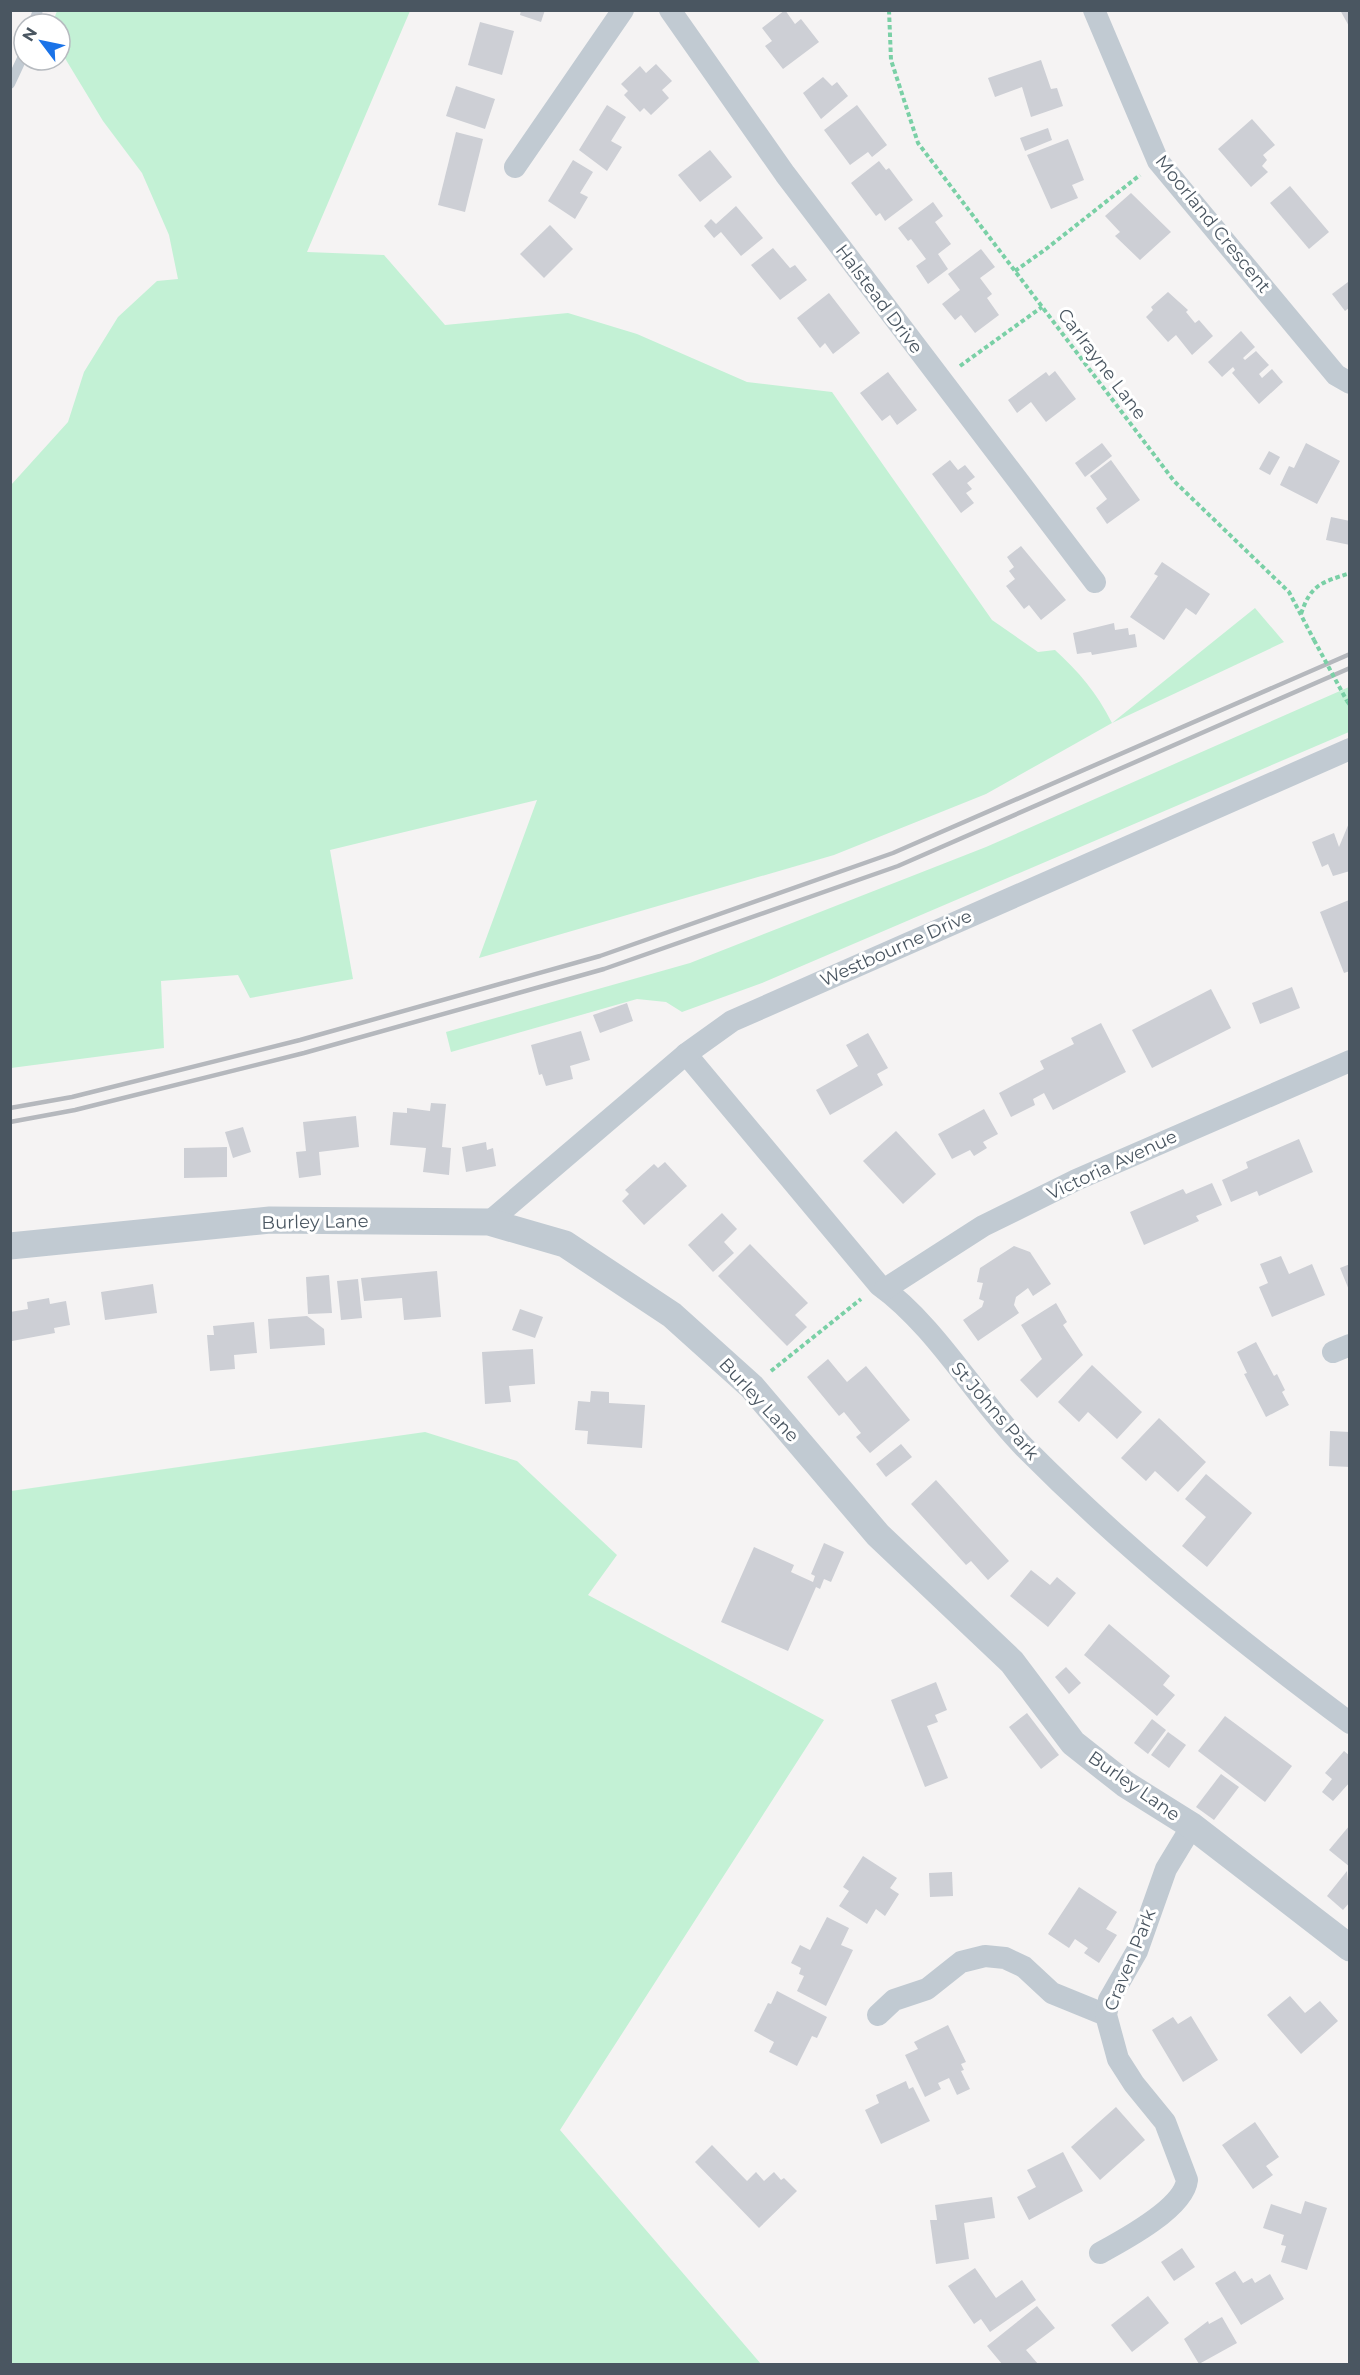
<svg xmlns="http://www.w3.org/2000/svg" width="1360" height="2375" viewBox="0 0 1360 2375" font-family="Montserrat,sans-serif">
<rect width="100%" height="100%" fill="#f5f3f3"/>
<g fill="#c3f1d5">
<path d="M57 11H410L307 252 384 255 445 325 568 313 637 334 747 382 832 392 992 620 1038 652 1055 650C1079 672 1097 693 1112 723L1255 608 1284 642 1112 723 986 794 834 855 479 958 537 800 330 850 353 979 250 998 238 975 161 981 164 1048 11 1068V485L68 422 84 372 118 317 157 281 178 279 169 235 142 173 103 121 60 50V24H52Z"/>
<path d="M1349 687V732L762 983 682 1012 666 1002 637 999 451 1052 446 1032 690 963 986 847Z"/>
<path d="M425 1432 517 1461 617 1555 588 1595 824 1720 560 2130 761 2364H11V1491Z"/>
</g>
<g fill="#cdcfd5">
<path d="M521 10H545L541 22 520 15Z"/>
<path d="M785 10 795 24 801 19 819 42 783 69 765 46 772 41 762 28Z"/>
<path d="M1340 10H1350V28Z"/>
<path d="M480 22 514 31 502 75 468 65Z"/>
<path d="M1041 60 1051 89 1057 88 1063 106 1031 117 1022 87 995 97 988 78Z"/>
<path d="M656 64 672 81 662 90 669 98 651 115 644 108 640 112 624 95 628 91 621 84 640 66 646 73Z"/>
<path d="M823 77 832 86 837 82 848 96 821 119 803 93Z"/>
<path d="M456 86 495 99 485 129 446 116Z"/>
<path d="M607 105 626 117 611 141 622 147 607 171 579 150Z"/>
<path d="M857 105 887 145 872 157 868 152 850 165 824 130Z"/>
<path d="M1252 119 1275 145 1263 155 1267 160 1262 166 1268 172 1251 187 1218 149Z"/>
<path d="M1048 128 1052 140 1025 151 1020 138Z"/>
<path d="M456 132 483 139 465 212 438 205Z"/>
<path d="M1068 139 1084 180 1072 185 1078 198 1051 209 1027 155Z"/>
<path d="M710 150 732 177 700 202 678 175Z"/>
<path d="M573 160 593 172 580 193 588 197 575 219 548 201Z"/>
<path d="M879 161 886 170 889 168 913 200 885 221 880 213 876 216 851 183Z"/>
<path d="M1290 186 1329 232 1309 249 1270 203Z"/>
<path d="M1131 193 1171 232 1140 260 1115 236 1120 232 1105 216Z"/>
<path d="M933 202 943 216 935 222 951 244 938 254 948 269 928 284 916 266 926 259 911 239 908 241 898 228Z"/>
<path d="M736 206 763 238 741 256 721 232 714 238 704 226 711 219 716 224Z"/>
<path d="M550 225 573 249 544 278 520 254Z"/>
<path d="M773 248 790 268 795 265 807 280 780 300 751 265Z"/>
<path d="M981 249 995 267 980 278 992 294 987 298 999 315 975 333 961 315 955 320 942 304 960 290 948 274Z"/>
<path d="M1348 282 1350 307 1345 311 1332 294Z"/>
<path d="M1168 292 1188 310 1186 312 1195 323 1199 320 1213 336 1192 355 1176 335 1168 342 1146 317 1153 310 1151 307Z"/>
<path d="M829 293 860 333 833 354 825 343 820 348 797 318Z"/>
<path d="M1241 331 1255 347 1243 358 1245 360 1256 351 1269 365 1259 374 1262 378 1272 369 1283 382 1259 404 1232 373 1235 370 1233 367 1222 377 1208 362Z"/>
<path d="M1055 371 1076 399 1046 422 1031 402 1017 413 1008 400 1046 372 1049 376Z"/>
<path d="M888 372 917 410 897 425 890 415 882 421 860 393Z"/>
<path d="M1102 443 1112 456 1085 477 1075 463Z"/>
<path d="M1306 443 1340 461 1317 504 1280 485 1289 466 1294 468Z"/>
<path d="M1269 451 1280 457 1270 475 1259 469Z"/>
<path d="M950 460 958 470 965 465 975 477 967 483 972 489 966 493 974 503 961 513 932 474Z"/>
<path d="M1111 460 1140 500 1107 524 1096 508 1107 499 1090 476Z"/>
<path d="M1331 517 1350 521V545L1326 540Z"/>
<path d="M1021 546 1066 600 1041 620 1029 605 1024 609 1006 586 1015 579 1009 571 1014 567 1007 557Z"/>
<path d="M1162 562 1210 594 1196 615 1186 608 1164 640 1130 617 1158 576 1154 574Z"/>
<path d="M1114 623 1115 630 1128 628 1129 635 1135 634 1137 647 1092 655 1091 652 1077 654 1073 633Z"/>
<path d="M1349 823 1350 871 1333 876 1328 864 1322 867 1312 842 1334 833 1339 847Z"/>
<path d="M1349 900 1350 971 1344 973 1320 912Z"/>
<path d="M1292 987 1300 1008 1260 1024 1252 1003Z"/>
<path d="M1211 989 1231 1028 1152 1068 1132 1030Z"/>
<path d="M627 1003 633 1021 600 1033 593 1015Z"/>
<path d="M1101 1023 1126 1072 1053 1110 1044 1093 1033 1099 1035 1105 1011 1117 999 1093 1044 1069 1040 1061 1074 1044 1071 1038Z"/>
<path d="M581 1031 590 1060 570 1066 573 1079 546 1086 542 1074 539 1075 531 1045Z"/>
<path d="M868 1033 888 1068 877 1074 883 1085 830 1115 816 1090 858 1066 846 1045Z"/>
<path d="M431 1103 446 1104 442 1147 451 1148 449 1175 423 1172 426 1148 390 1145 393 1112 407 1113V1108L430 1111Z"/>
<path d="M984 1109 998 1134 983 1142 987 1148 974 1156 970 1150 952 1159 938 1134Z"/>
<path d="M356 1116 359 1147 319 1152 321 1175 299 1178 296 1152 306 1151 303 1122Z"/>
<path d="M243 1127 251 1152 233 1158 225 1132Z"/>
<path d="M896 1131 936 1174 903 1204 863 1161Z"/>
<path d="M1299 1139 1313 1172 1259 1196 1257 1191 1231 1202 1222 1180 1248 1168 1246 1162Z"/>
<path d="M486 1142 487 1150 493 1148 496 1166 466 1172 462 1147Z"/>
<path d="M227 1147V1177L184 1178V1148Z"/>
<path d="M665 1162 687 1186 644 1225 622 1201 629 1194 625 1190 654 1164 658 1168Z"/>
<path d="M1212 1183 1222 1205 1196 1216 1199 1221 1144 1245 1130 1212 1183 1189 1186 1194Z"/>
<path d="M722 1213 737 1229 724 1242 734 1253 713 1272 688 1245Z"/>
<path d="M750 1244 808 1303 795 1315 807 1327 787 1346 718 1276Z"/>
<path d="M1014 1246 1030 1252 1051 1284 1033 1296 1028 1288 1016 1297 1014 1305 1019 1313 978 1341 963 1320 982 1307 984 1301 979 1299 983 1283 977 1282 980 1268Z"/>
<path d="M1281 1256 1289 1274 1312 1264 1325 1295 1272 1317 1259 1287 1268 1283 1260 1264Z"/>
<path d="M1350 1264V1290H1349L1340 1268Z"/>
<path d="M437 1271 441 1317 404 1320 402 1298 364 1301 361 1278Z"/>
<path d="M329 1275 332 1313 308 1314 306 1277Z"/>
<path d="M358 1279 362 1318 341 1320 337 1281Z"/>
<path d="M153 1284 157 1313 105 1320 101 1292Z"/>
<path d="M49 1298 50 1304 66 1301 70 1325 54 1328 55 1333 12 1341 10 1312 28 1309 27 1302Z"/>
<path d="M1056 1303 1067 1322 1063 1325 1083 1355 1037 1398 1020 1380 1042 1359 1021 1325Z"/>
<path d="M520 1309 543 1317 535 1338 512 1330Z"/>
<path d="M307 1316 324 1329 325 1345 270 1349 268 1319Z"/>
<path d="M254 1322 257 1353 234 1355 235 1369 210 1371 207 1335H214L213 1326Z"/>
<path d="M1256 1342 1274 1376 1277 1374 1285 1390 1282 1392 1289 1405 1266 1417 1244 1374 1247 1373 1237 1352Z"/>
<path d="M533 1349 535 1384 509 1386 511 1402 485 1404 482 1352Z"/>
<path d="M828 1359 847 1382 866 1366 910 1420 870 1453 856 1437 861 1433 844 1412 839 1416 807 1377Z"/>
<path d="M1092 1365 1142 1412 1117 1439 1088 1412 1079 1422 1058 1402Z"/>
<path d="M591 1391 609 1392V1403L645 1405 642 1448 587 1444 588 1431 575 1430 578 1401 590 1402Z"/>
<path d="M1159 1418 1206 1462 1178 1492 1155 1471 1146 1481 1121 1458Z"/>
<path d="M1330 1431 1350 1432V1467L1329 1466Z"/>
<path d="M901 1444 912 1457 886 1477 876 1464Z"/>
<path d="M1206 1474 1252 1513 1207 1567 1182 1546 1206 1517 1185 1499Z"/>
<path d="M936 1480 1009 1561 988 1580 971 1561 966 1565 911 1504Z"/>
<path d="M824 1543 844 1552 831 1582 824 1579 820 1589 816 1587 788 1651 721 1622 754 1547 794 1565 791 1572 813 1582 815 1576 811 1574Z"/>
<path d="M1031 1570 1050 1585 1057 1577 1076 1593 1048 1627 1010 1596Z"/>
<path d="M1109 1624 1170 1676 1163 1685 1175 1695 1157 1716 1084 1655Z"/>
<path d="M1066 1667 1081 1683 1069 1694 1055 1677Z"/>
<path d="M936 1682 947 1710 935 1715 938 1722 927 1726 948 1778 925 1787 891 1700Z"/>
<path d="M1027 1713 1059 1755 1041 1769 1009 1727Z"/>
<path d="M1225 1716 1292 1766 1265 1802 1198 1751Z"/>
<path d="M1152 1719 1166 1730 1148 1754 1134 1743Z"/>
<path d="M1168 1732 1186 1745 1169 1768 1151 1755Z"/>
<path d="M1344 1751 1350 1756V1782L1333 1801 1322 1792 1332 1779 1325 1773Z"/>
<path d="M1221 1774 1239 1787 1214 1820 1196 1807Z"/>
<path d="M1350 1825V1867L1329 1850Z"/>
<path d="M863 1856 897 1878 890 1888 899 1894 885 1916 876 1909 867 1924 839 1906 849 1891 843 1887Z"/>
<path d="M1347 1871 1350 1902 1343 1910 1327 1896Z"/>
<path d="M952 1872 953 1896 930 1897 929 1873Z"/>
<path d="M1079 1887 1117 1912 1106 1929 1117 1935 1099 1963 1084 1953 1088 1948 1075 1939 1069 1948 1048 1934Z"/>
<path d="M827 1917 849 1928 841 1945 853 1950 826 2006 797 1991 804 1976 799 1974 801 1968 791 1963 800 1945 810 1950Z"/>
<path d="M777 1991 827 2017 817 2038 812 2036 797 2066 769 2052 774 2042 754 2031 768 2003 771 2004Z"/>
<path d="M1290 1996 1305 2013 1320 2001 1338 2021 1301 2054 1267 2015Z"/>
<path d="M1191 2016 1218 2060 1183 2082 1152 2030 1173 2017 1178 2024Z"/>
<path d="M948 2025 966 2062 961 2064 964 2070 961 2071 970 2089 957 2095 949 2078 938 2083 941 2089 925 2097 905 2055 918 2049 914 2042Z"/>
<path d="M906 2081 909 2089 913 2087 930 2121 881 2144 865 2110 879 2103 876 2095Z"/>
<path d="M1116 2107 1145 2140 1100 2180 1071 2147Z"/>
<path d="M1255 2122 1279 2157 1266 2166 1273 2175 1253 2189 1222 2145Z"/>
<path d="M712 2145 747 2181 756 2172 764 2181 774 2172 781 2180 784 2178 797 2191 759 2228 695 2162Z"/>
<path d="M1063 2152 1083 2191 1029 2220 1017 2197 1036 2187 1027 2170Z"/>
<path d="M992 2197 995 2218 964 2223 969 2259 936 2264 930 2220H937L935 2205Z"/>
<path d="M1305 2201 1327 2208 1307 2270 1281 2262 1286 2246 1281 2245 1284 2235 1263 2228 1271 2204 1301 2214Z"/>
<path d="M1182 2248 1195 2267 1174 2281 1161 2262Z"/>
<path d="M975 2268 996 2298 1022 2280 1036 2300 990 2332 981 2319 974 2324 948 2286Z"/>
<path d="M1235 2271 1243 2283 1252 2278 1255 2283 1270 2274 1284 2299 1241 2325 1215 2283Z"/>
<path d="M1148 2296 1169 2323 1132 2352 1111 2325Z"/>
<path d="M1037 2306 1055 2328 1026 2350 1038 2364H1002L987 2346Z"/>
<path d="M1222 2317 1237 2343 1199 2364 1184 2339 1208 2321 1209 2324Z"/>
</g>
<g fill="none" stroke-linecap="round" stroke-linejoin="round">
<g stroke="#7ad0a6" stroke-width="4" stroke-dasharray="4.5 3" stroke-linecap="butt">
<path d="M889 10 891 60 918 143 1174 481 1289 592 1314 640"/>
<path d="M1015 271 1046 249 1140 175"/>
<path d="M960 366 1042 307"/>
<path d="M1301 614C1311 584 1321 583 1350 573"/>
<path d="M1347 701 1350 705"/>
<path d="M771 1371 861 1299"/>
</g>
<g stroke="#c1cad2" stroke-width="10">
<path d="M33 24 38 10"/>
<path d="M10 84 24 54"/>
</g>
<g stroke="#c1cad2" stroke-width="22">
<path d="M670 10 785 174 1095 582"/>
<path d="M1094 10 1158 161 1336 375 1350 383"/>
<path d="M515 167 623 10"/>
<path d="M686 1054 879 1285C936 1326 975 1397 1024 1447 1127 1551 1233 1636 1350 1723"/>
<path d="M489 1222 686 1054 732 1021 1350 749"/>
<path d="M885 1289 983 1226 1076 1180 1350 1061"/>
<path d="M1333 1352 1350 1345"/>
<path d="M878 2015 894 2000 927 1989 961 1962 985 1956 1005 1958 1024 1967 1052 1993 1106 2015"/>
<path d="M1100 2253C1124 2240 1184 2208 1187 2180L1165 2122 1134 2084 1118 2059 1106 2015 1109 2000 1137 1951 1166 1869 1192 1826"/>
</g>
<path stroke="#c1cad2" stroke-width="27" d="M10 1246 270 1220 489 1222 565 1244 672 1315 752 1387 878 1535 1012 1662 1073 1743 1125 1784 1192 1826 1350 1948"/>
<g stroke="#b5b8bd" stroke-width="4.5">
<path d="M10 1108 72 1097 300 1040 600 956 893 853 1350 654"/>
<path d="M10 1122 75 1110 304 1053 604 969 898 866 1350 668"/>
</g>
<path stroke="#7ad0a6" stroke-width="4" stroke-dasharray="4.5 3" stroke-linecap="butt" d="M1314 640 1347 701"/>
</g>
<g text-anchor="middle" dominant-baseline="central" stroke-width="6" stroke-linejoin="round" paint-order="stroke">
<g font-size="18" fill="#4a5661" stroke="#fff">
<text transform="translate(1213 224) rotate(51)">Moorland Crescent</text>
<text transform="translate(879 299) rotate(53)">Halstead Drive</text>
<text transform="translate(1102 364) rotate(53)">Carlrayne Lane</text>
<text transform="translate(896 948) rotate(-24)">Westbourne Drive</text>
<text transform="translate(1112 1165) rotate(-25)">Victoria Avenue</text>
<text transform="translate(315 1222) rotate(-1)">Burley Lane</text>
<text transform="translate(759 1400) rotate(47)">Burley Lane</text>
<text transform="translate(995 1411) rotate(49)">St Johns Park</text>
<text transform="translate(1134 1786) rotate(35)">Burley Lane</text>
<text transform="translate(1130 1960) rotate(-68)">Craven Park</text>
</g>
</g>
<rect width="1360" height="2375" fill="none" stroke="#4a5661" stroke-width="24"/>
<g transform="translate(42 42) rotate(302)"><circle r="28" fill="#ffffff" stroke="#b7bbc0" stroke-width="1.5"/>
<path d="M0-4.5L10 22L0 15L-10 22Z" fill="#1a73e8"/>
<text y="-9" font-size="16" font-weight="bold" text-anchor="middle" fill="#4a5661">N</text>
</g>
</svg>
